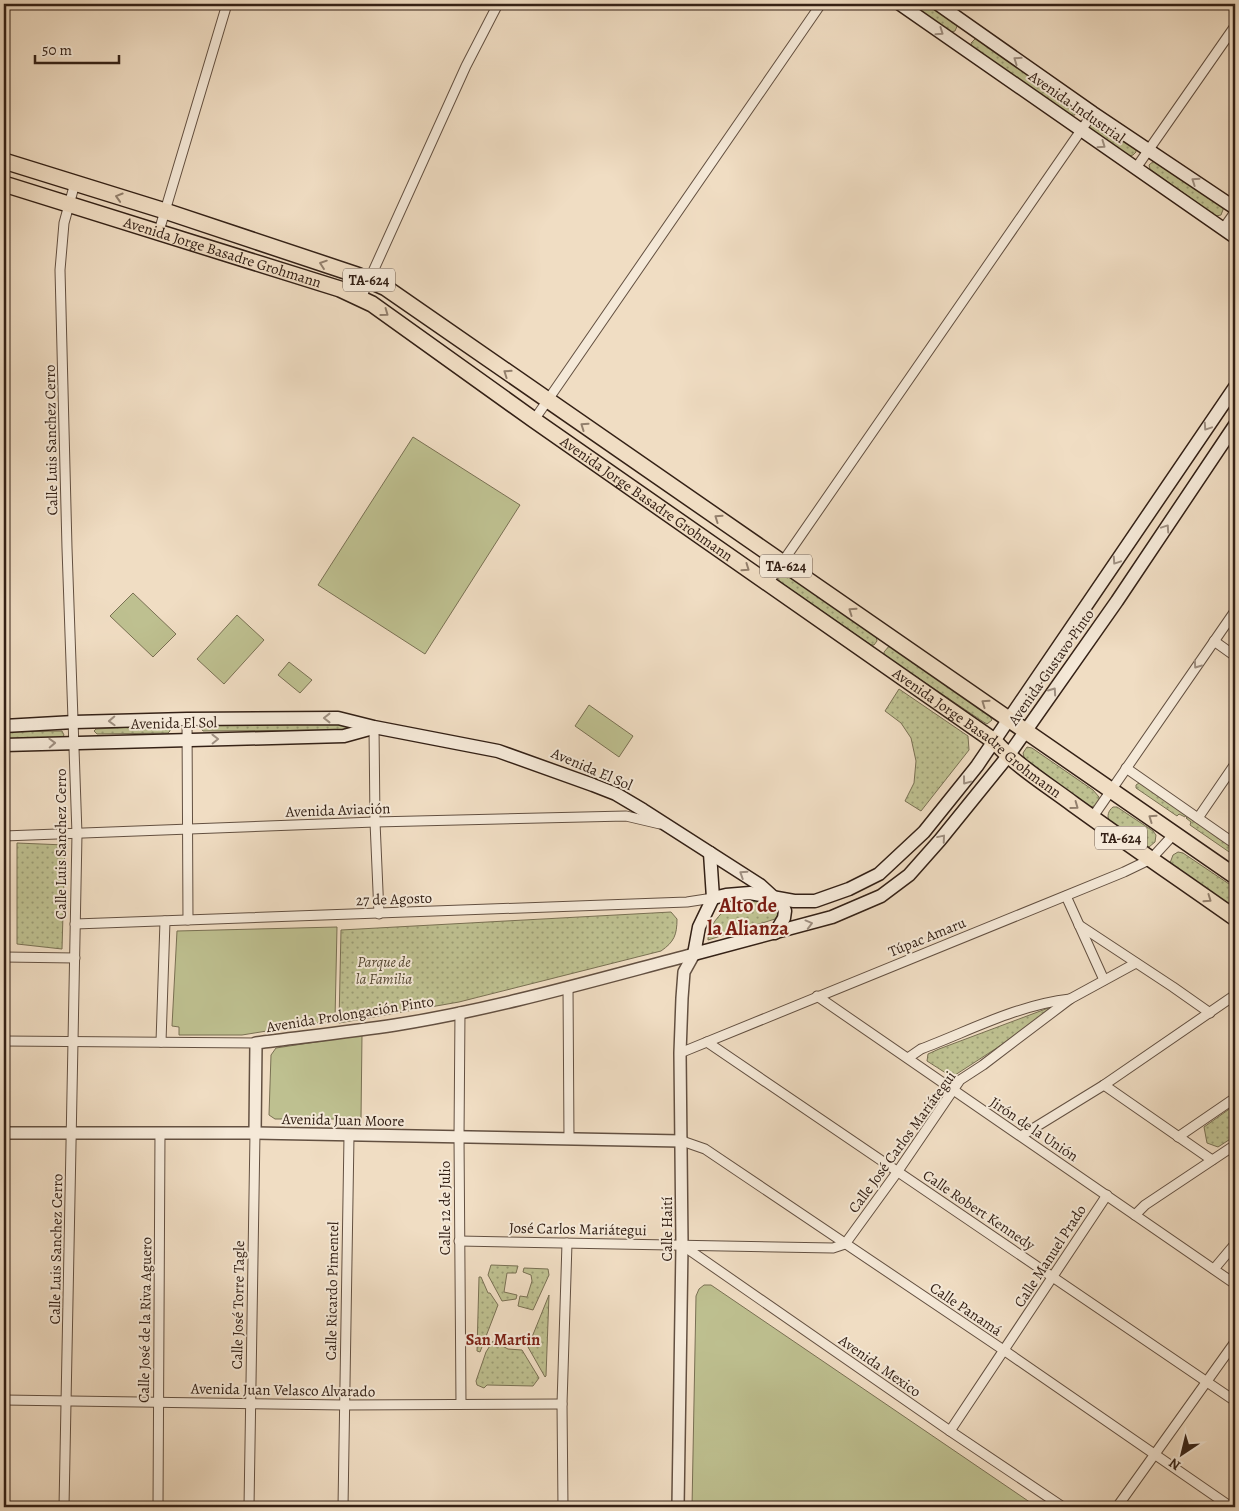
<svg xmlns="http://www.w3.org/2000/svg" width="1239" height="1511" viewBox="0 0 1239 1511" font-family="Alegreya,serif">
<defs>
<pattern id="grass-dots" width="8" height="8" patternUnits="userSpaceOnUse" patternTransform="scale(1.25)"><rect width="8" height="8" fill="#bec090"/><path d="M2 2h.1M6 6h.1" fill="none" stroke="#9b9c75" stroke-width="1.8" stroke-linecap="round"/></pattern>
</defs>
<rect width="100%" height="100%" fill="#f0ddc3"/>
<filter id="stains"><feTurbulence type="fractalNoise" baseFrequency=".004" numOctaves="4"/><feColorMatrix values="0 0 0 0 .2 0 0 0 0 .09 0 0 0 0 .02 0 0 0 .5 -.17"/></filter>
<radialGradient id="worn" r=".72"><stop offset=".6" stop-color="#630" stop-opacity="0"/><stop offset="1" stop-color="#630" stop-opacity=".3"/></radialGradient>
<g fill="url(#grass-dots)" stroke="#797053">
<path d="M910 4H929L958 24 955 31 951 32Z"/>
<path d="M977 37 1077 107 1075 115H1070L972 47 971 43Z"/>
<path d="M1095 119 1136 147V152L1133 155 1129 156 1089 128V125Z"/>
<path d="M1155 160 1224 207 1221 215 1216 216 1150 169 1149 165Z"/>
<path d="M784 571 876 636 877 641 874 645H871L779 581C778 575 779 573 784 571Z"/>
<path d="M890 645 988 712 992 720 987 724 982 721 884 655V652Z"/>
<path d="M899 689 968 736 969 750 921 811 905 801 914 783 916 761 911 738 901 723 885 711Z"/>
<path d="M203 724H347L349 727 348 730 203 731 200 727Z"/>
<path d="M169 725 170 731 168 733 97 734 94 731 96 729Z"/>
<path d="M62 731 64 735 62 738 4 740V732Z"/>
<path d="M1027 747 1032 748 1093 790 1099 797V803L1092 807 1088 806 1029 762 1024 757 1023 753Z"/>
<path d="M1139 783H1140L1186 815 1185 817 1179 814 1177 816 1136 788V785Z"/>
<path d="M1113 807H1117L1153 831 1156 835 1155 842 1149 847H1145L1109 821C1107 816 1108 811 1113 807Z"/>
<path d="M1188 816 1235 849V856L1190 825 1191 822 1186 818Z"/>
<path d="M17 843 65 845 62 949 17 944Z"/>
<path d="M1178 852 1183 853 1235 888V913L1170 863 1173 855Z"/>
<path d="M748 901C761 902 770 903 778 914L775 919 708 940C707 930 717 917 724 911 730 906 741 904 748 901Z"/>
<path d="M671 912 677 919C677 935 674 942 661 951L459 1002 339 1023 341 930Z"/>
<path d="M1059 1004 1063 1005 952 1077 927 1061 928 1054 939 1049Z"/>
<path d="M1235 1105V1136L1218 1147 1207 1143 1204 1127Z"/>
<path d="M491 1265 518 1266 516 1273H507L504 1292 517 1295 516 1299 502 1301 488 1275Z"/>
<path d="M524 1268 548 1269 549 1275 533 1310 518 1306 520 1296 527 1297 532 1281 531 1275 523 1272Z"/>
<path d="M479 1277H481L488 1293H490L498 1305 480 1352 477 1351Z"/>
<path d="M549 1295 546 1376 545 1377 528 1347Z"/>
<path d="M493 1341 508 1349 522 1350 539 1378 533 1386 487 1385 484 1388 477 1385 476 1381 486 1352Z"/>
</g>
<g fill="#bec090" stroke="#797053">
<path d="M413 437 520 505 425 654 318 585Z"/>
<path d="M133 593 176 634 153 657 110 616Z"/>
<path d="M237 615 264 640 224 684 197 659Z"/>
<path d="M289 662 312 680 300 693 278 675Z"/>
<path d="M589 705 633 736 619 757 575 726Z"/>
<path d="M337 927 335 1020 242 1035H179V1027L172 1026 177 931Z"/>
<path d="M362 1035 361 1119H275L269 1115 271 1055 276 1048Z"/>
<path d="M704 1285H711L1037 1507H692L696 1296 699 1289Z"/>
</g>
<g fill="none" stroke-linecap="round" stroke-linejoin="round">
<g stroke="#635041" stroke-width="11">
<g id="minor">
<path d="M1136 168 1235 26"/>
<path d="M1223 229 1235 212"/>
<path d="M159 231 227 4"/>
<path d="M361 298 466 66 498 4"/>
<path d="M534 420 821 4"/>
<path d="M768 583 1093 113"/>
<path d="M1214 641 1235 656"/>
<path d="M187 719 188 920"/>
<path d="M374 727 375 822 379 914"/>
<path d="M1126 768 1235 844"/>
<path d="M1092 818 1235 611"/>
<path d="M1198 818 1235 764"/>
<path d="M4 836 375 822 626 816 660 824"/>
<path d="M1066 896 1104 980"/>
<path d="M75 924 687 902 713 898"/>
<path d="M1079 925 1173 987 1210 1013"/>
<path d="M4 957 75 958"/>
<path d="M568 987 569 1139"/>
<path d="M817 996 1235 1284"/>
<path d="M460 1012 459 1137 461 1404"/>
<path d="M4 1041 256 1043"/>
<path d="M161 1042 165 921"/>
<path d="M707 1042 1235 1401"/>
<path d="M680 1053 1124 872 1151 859 1174 834"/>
<path d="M908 1058 921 1049C969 1031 1017 1005 1070 999"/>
<path d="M1104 1085 1212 1160"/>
<path d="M1021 1136 1104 1085 1235 995"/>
<path d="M1178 1137 1235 1098"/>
<path d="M682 1141 705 1149 1005 1351 1231 1507"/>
<path d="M1135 1215 1145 1205 1235 1145"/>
<path d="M459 1241 833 1248 845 1244 898 1171 960 1080 983 1065 1070 999 1136 963"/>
<path d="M682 1245 950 1431 1063 1507"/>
<path d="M1214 1269 1235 1244"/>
<path d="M4 1400 344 1405 562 1404"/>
<path d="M950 1431 1107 1195"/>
<path d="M64 1507 77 834 67 548 60 270 64 223 75 183"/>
<path d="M158 1507 160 1133"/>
<path d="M249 1507 255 1133"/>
<path d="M343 1507 349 1136"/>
<path d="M563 1507 562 1404 567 1243"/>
<path d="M1117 1507 1235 1342"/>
</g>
</g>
<g stroke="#635041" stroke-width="14">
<g id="tertiary">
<path d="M4 1133H255L682 1141"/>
<path d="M255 1133 256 1043C302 1037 349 1032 395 1025 496 1009 595 980 694 954"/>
<path d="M678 1507 682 1245 680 1053 682 998 684 972 694 954"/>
</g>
</g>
<g stroke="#342116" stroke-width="15">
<g id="secondary">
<path d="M900 4 1235 237"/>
<path d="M938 4 1093 113 1235 208"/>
<path d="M4 726 74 722 187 719 338 718 374 727 498 751 593 785 616 794 643 810 760 885 783 906 785 911 784 918 775 933"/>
<path d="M4 745 344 736 373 728"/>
<path d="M710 853 713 898 699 927 694 954 832 917 881 896 909 875 940 840 1008 756 1117 601 1235 425"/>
<path d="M713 898 726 895 750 893 794 901H815L849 889 879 874 924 832 977 766 1235 387"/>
</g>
</g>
<g stroke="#342116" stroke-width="18">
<g id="trunk">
<path d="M4 161 165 211 357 275 386 288 1235 876"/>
<path id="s1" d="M4 184 340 289 372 304 534 420 994 741C1017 766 1046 784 1073 804 1127 843 1181 880 1235 918"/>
</g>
</g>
<use href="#minor" stroke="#f5e9d8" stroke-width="9"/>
<use href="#tertiary" stroke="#f5e9d8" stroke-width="11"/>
<use href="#secondary" stroke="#f5e9d8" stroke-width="12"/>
<use href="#trunk" stroke="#f0ddc3" stroke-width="15"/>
</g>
<defs><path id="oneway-chevron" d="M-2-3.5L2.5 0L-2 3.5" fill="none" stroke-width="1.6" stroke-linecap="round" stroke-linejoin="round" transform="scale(1.25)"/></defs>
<g stroke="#9e8f81">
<use href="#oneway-chevron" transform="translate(940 32) rotate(35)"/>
<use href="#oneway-chevron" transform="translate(1017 60) rotate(-145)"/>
<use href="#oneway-chevron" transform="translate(1102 145) rotate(35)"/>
<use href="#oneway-chevron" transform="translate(1195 181) rotate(-146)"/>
<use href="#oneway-chevron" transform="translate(1207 427) rotate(124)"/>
<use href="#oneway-chevron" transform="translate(1166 528) rotate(-56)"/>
<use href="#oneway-chevron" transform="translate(1116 561) rotate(124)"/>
<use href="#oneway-chevron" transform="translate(1197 665) rotate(125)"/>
<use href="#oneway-chevron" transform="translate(1053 691) rotate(-55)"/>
<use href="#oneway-chevron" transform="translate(327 718) rotate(180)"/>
<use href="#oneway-chevron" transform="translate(112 721) rotate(178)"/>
<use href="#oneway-chevron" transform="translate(215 739) rotate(-1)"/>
<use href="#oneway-chevron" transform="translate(52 743) rotate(-2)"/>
<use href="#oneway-chevron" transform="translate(966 781) rotate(127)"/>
<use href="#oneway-chevron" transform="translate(942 838) rotate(-50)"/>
<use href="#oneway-chevron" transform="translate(743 874) rotate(-147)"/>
<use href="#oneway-chevron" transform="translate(809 924) rotate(-15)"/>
</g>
<g stroke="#927f6c">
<use href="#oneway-chevron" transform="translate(119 197) rotate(-163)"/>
<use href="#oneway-chevron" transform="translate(323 264) rotate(-161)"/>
<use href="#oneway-chevron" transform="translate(385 313) rotate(36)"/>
<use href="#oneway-chevron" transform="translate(507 373) rotate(-145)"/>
<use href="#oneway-chevron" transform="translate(584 426) rotate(-145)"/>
<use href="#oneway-chevron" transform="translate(718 518) rotate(-145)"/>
<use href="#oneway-chevron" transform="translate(746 568) rotate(35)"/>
<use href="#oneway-chevron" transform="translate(852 611) rotate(-145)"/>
<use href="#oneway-chevron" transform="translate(985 703) rotate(-145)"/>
<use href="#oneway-chevron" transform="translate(1075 806) rotate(36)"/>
<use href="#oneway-chevron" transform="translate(1152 818) rotate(-145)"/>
<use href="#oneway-chevron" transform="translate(1208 899) rotate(35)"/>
</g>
<g text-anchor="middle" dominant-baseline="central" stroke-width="4" stroke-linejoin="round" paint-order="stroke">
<g fill="#f5e9d8" stroke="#6e5d50" stroke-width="1">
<rect x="343" y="268.5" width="52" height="23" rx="4"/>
<rect x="760" y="554.5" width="52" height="23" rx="4"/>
<rect x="1095" y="826.5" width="52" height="23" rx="4"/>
</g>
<g font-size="14" font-weight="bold" fill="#342116">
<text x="369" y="280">TA-624</text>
<text x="786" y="566">TA-624</text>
<text x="1121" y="838">TA-624</text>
</g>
<g font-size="15" fill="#342116" stroke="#f5e9d8">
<text transform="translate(1077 107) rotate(35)">Avenida Industrial</text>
<text stroke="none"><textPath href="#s1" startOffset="229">Avenida Jorge Basadre Grohmann</textPath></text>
<text transform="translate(51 440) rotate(-91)">Calle Luis Sanchez Cerro</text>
<text stroke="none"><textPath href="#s1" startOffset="724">Avenida Jorge Basadre Grohmann</textPath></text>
<text transform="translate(1051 667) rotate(-55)">Avenida Gustavo Pinto</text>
<text transform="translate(174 723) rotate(-1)">Avenida El Sol</text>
<text stroke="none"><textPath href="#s1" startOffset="1129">Avenida Jorge Basadre Grohmann</textPath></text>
<text transform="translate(592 769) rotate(23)">Avenida El Sol</text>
<text transform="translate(338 810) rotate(-2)">Avenida Aviación</text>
<text transform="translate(61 844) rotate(-90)">Calle Luis Sanchez Cerro</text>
<text transform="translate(394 899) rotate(-2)">27 de Agosto</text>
<text transform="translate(927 937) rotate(-22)">Túpac Amaru</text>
<text transform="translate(350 1014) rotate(-9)">Avenida Prolongación Pinto</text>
<text transform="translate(343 1120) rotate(1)">Avenida Juan Moore</text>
<text transform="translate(1034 1129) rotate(34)">Jirón de la Unión</text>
<text transform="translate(902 1142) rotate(-54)">Calle José Carlos Mariátegui</text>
<text transform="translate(445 1208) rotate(-90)">Calle 12 de Julio</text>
<text transform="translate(979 1210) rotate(34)">Calle Robert Kennedy</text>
<text transform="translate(578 1229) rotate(1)">José Carlos Mariátegui</text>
<text transform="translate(667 1229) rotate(-90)">Calle Haití</text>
<text transform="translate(56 1249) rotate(-89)">Calle Luis Sanchez Cerro</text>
<text transform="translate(1050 1256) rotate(-57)">Calle Manuel Prado</text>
<text transform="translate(332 1291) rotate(-89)">Calle Ricardo Pimentel</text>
<text transform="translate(238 1305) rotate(-89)">Calle José Torre Tagle</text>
<text transform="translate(966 1309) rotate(34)">Calle Panamá</text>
<text transform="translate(145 1320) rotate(-89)">Calle José de la Riva Aguero</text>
<text transform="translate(880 1366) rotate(35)">Avenida Mexico</text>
<text transform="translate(283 1390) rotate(1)">Avenida Juan Velasco Alvarado</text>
</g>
<g font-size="15" font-style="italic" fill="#564934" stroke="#f5e9d8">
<text x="384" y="962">Parque de<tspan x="384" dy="17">la Familia</tspan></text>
</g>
<g font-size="16" font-weight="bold" fill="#7a1f14" stroke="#f5e9d8">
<text x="503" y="1340">San Martin</text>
</g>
<g font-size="20" font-weight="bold" fill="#7a1f14" stroke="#f5e9d8">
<text x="748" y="905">Alto de<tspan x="748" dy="23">la Alianza</tspan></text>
</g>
</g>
<rect width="1239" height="1511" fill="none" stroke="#f0ddc3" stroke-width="20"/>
<rect x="5" y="5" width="1229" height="1501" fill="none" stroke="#342116" stroke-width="2.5"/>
<rect x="10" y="10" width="1219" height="1491" fill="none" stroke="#342116"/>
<g transform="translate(1182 1454) rotate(215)" stroke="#f5e9d8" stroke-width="4" paint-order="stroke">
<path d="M0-4L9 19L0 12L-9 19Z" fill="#342116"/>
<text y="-8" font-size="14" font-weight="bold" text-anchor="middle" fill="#342116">N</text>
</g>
<path d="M35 55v8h84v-8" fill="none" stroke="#342116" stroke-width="2.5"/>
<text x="42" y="55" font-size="15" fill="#342116" stroke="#f5e9d8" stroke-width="4" paint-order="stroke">50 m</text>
<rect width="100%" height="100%" filter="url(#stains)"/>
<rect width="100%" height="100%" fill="url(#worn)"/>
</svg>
